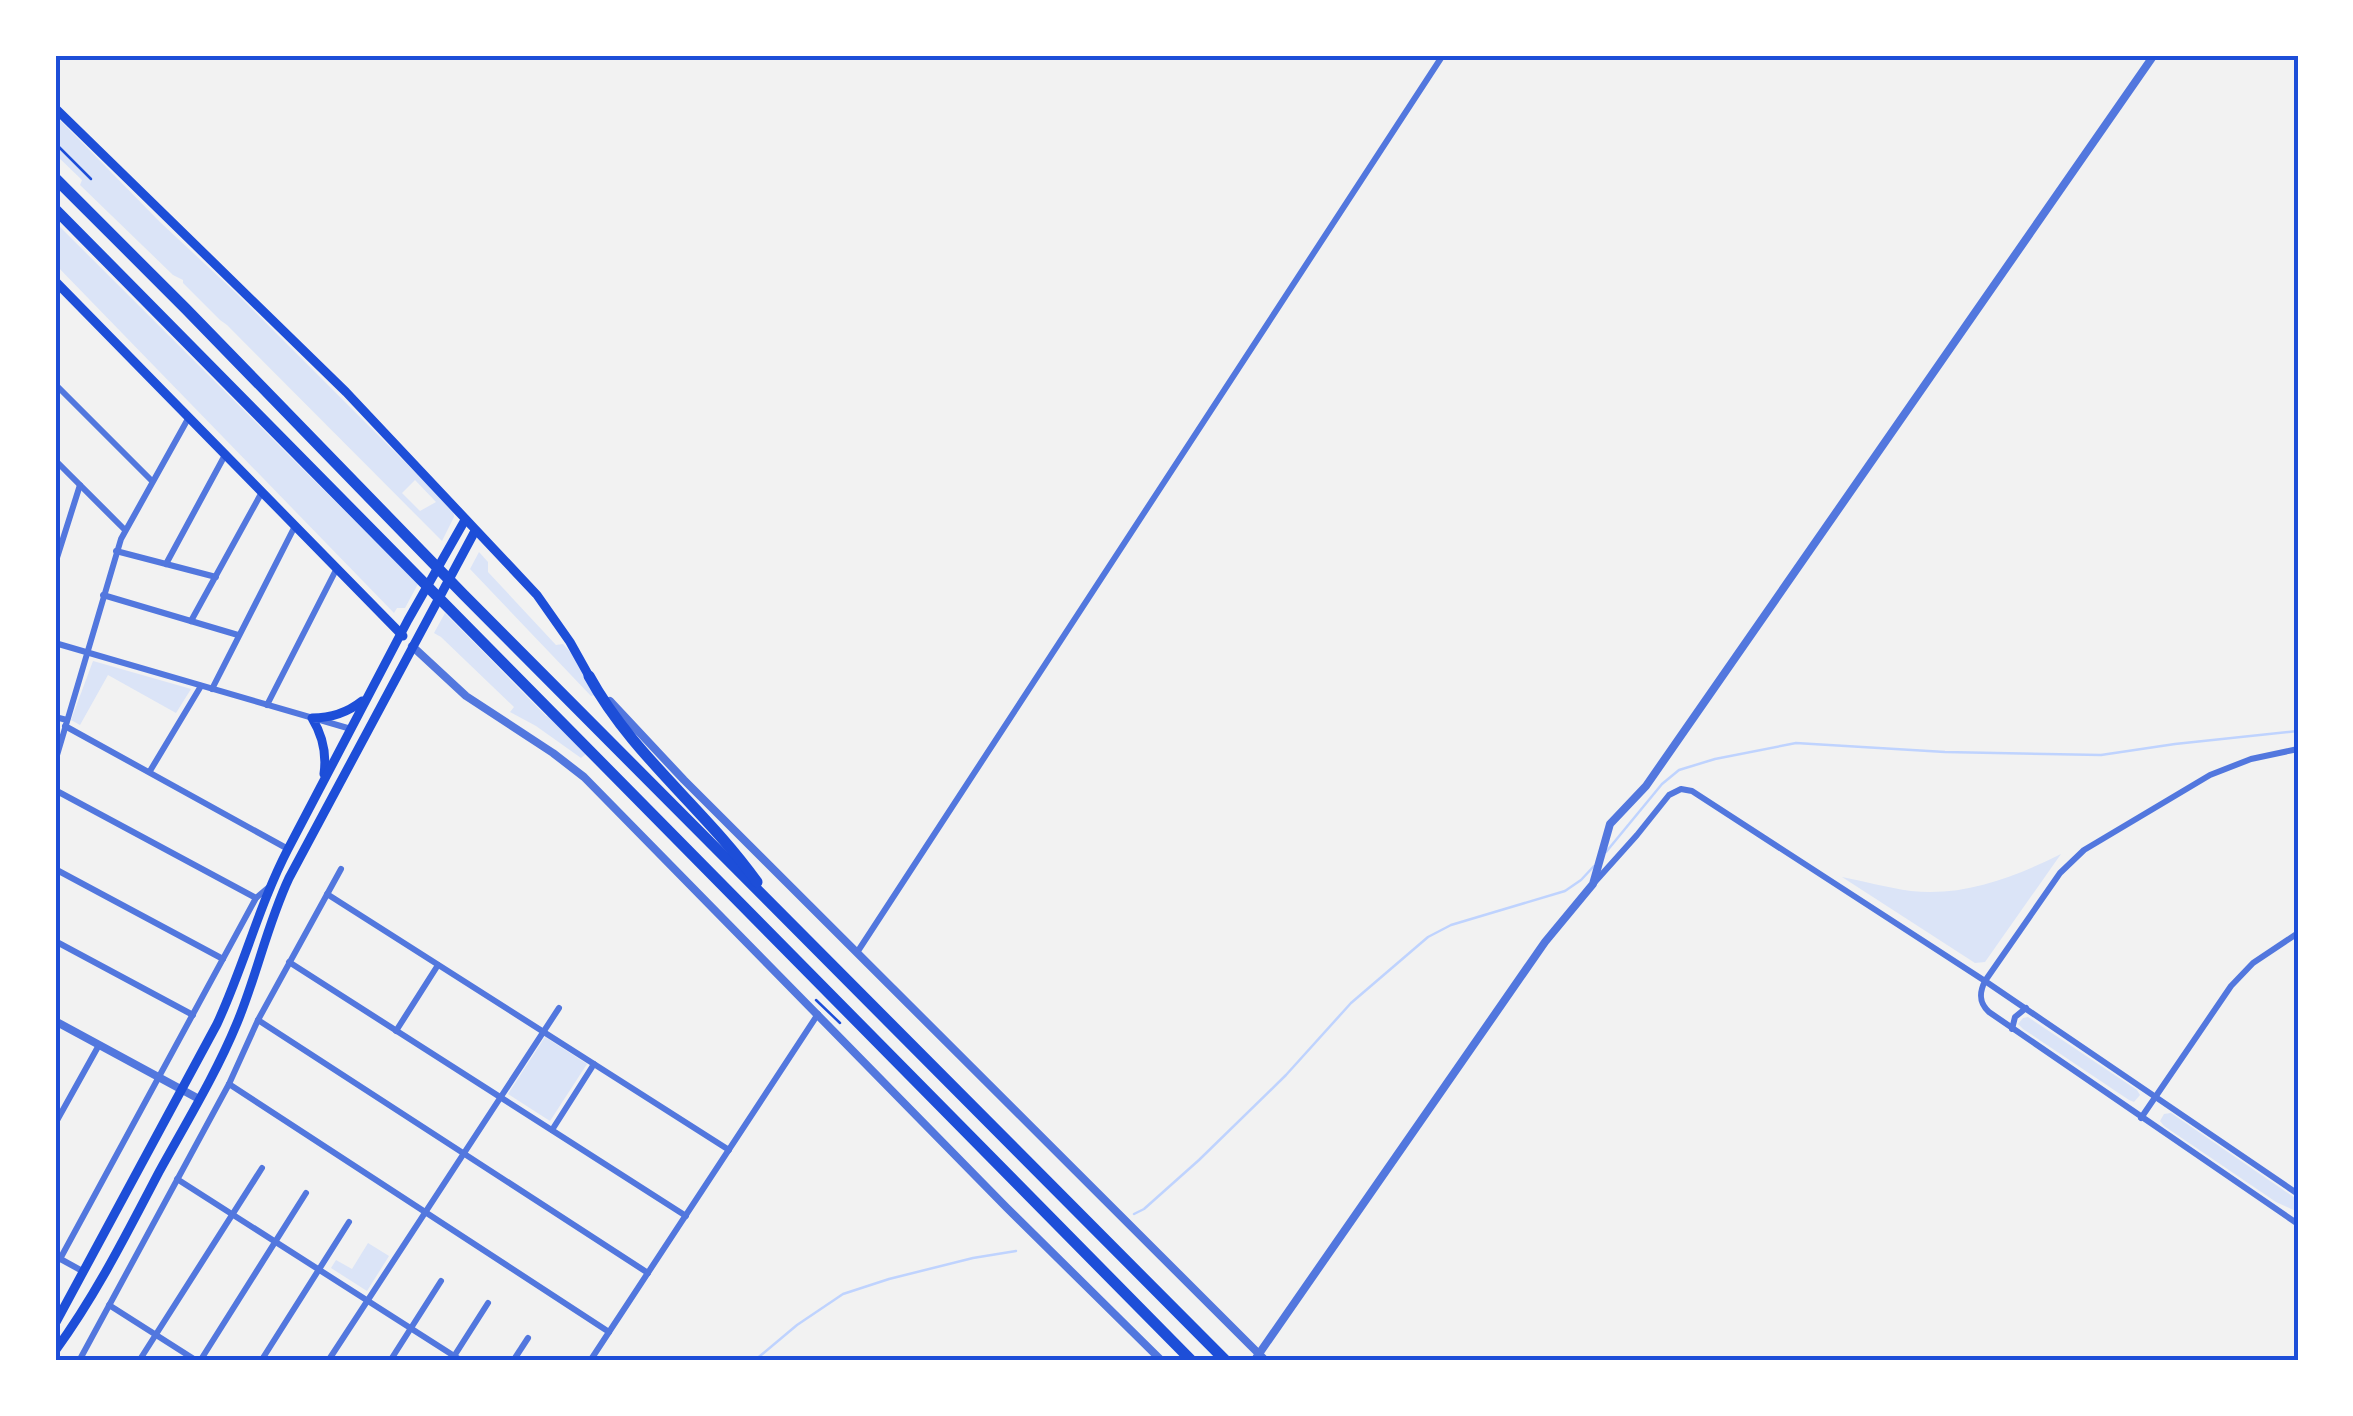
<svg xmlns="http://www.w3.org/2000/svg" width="2353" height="1416" viewBox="0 0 2353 1416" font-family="'Work Sans',sans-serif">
<rect width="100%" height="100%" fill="#f2f2f2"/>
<g fill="#dbe4f7" fill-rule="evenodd">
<path d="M55 115 160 222 236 293 453 510 454 517 442 541 227 325 220 320 183 283V280L173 275 80 185 82 180 55 154ZM415 480 436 502 420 511 402 493Z"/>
<path d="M55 222 418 584 405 608H397L394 613 55 264Z"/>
<path d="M479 552 488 562V572L556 645 563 644 576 659 598 694 591 696 470 569Z"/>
<path d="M445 613 546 716 551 717 586 754 581 758 536 726 510 712 514 707 441 637 434 633Z"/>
<path d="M93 661 191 689 176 713 108 675 80 725 71 720Z"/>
<path d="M2061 854 1985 962 1975 963 1842 877C1864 881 1888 888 1911 891 1964 897 2015 877 2061 854Z"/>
<path d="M2028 1017 2137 1090 2140 1095 2134 1102 2129 1100 2023 1029 2018 1024 2023 1018Z"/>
<path d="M545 1037 587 1064 550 1121 508 1094Z"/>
<path d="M2171 1113 2298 1200V1212L2276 1202 2164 1126 2160 1121 2164 1114Z"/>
<path d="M368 1243 389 1256 367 1291 331 1268 336 1260 352 1269Z"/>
</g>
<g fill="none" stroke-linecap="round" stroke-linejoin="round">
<g stroke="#bfd3fe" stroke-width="2.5">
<path d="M1606 852 1662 784 1679 770 1715 759 1796 743 1945 752 2101 755 2175 744 2298 731"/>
<path d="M1134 1214 1144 1209 1199 1160 1286 1075 1351 1003 1428 937 1451 925 1565 891 1581 880 1594 866"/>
<path d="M754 1361 797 1325 843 1294 889 1279 973 1258 1016 1251"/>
</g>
<g stroke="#1d4ed8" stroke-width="2.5">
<path d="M55 143 91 179"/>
<path d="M816 1000 840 1023"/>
</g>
<g stroke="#5277de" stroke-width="6">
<path d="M55 384 152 481"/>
<path d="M55 460 125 530"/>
<path d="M116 551 216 577"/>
<path d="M55 564 80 485"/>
<path d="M166 564 225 455"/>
<path d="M103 595 238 635"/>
<path d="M191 621 262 492"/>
<path d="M55 643 351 729"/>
<path d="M212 689 295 526"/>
<path d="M267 705 337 568"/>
<path d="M55 717 67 720"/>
<path d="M65 726 288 849"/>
<path d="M2298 749 2251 759 2210 775 2084 850 2060 873 1985 981C1979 993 1979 1003 1989 1012L2298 1224"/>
<path d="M55 762 121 539 189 417"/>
<path d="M150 771 201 686"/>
<path d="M55 790 256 898"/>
<path d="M55 869 223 959"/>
<path d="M1594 883 1637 835 1669 795 1681 789 1692 791 1985 981 2298 1194"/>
<path d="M327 894 729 1150"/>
<path d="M55 941 193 1015"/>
<path d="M858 951 1443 55"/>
<path d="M289 962 686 1216"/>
<path d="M258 1020 648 1273"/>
<path d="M2012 1029 2015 1017 2026 1008"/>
<path d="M396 1031 438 965"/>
<path d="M229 1084 609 1332"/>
<path d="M2141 1118 2231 986 2253 963 2298 933"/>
<path d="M55 1124 99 1045"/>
<path d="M552 1130 594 1064"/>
<path d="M177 1179 462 1361"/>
<path d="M55 1256 84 1272"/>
<path d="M60 1259 256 898 269 887"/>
<path d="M109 1305 197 1361"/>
<path d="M79 1361 229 1084 258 1020 341 869"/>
<path d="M139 1361 262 1168"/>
<path d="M200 1361 306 1193"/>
<path d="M261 1361 349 1222"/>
<path d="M328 1361 559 1008"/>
<path d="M390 1361 441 1281"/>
<path d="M451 1361 488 1303"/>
<path d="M513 1361 528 1338"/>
<path d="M590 1361 818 1014"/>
</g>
<g stroke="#5277de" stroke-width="8">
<path d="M412 646 466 696 553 753 584 777 1007 1208 1162 1361"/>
<path d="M610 701 684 780 1266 1361"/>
<path d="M55 1021 199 1099"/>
<path d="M1254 1361 1545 942 1593 884 1610 824 1646 786 2154 55"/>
</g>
<g stroke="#1d4ed8" stroke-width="9">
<path d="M55 108 346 392 537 595 570 642 589 676"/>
<path d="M55 281 403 636"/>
<path d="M324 774C327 753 323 736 312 718 331 718 347 713 362 701"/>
<path d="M55 1324 217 1024C244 966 259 905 288 849L408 620 465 520"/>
<path d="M55 1351C96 1295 127 1233 159 1172 186 1123 216 1074 237 1023 257 975 267 925 289 878L475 531"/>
</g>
<g stroke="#1d4ed8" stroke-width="11">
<path d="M55 178 186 309 464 595 1226 1361"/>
<path d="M55 209 1192 1361"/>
<path d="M589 676C632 755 705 809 757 882"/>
</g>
</g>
<rect width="2353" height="1416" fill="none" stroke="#ffffff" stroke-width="115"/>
<rect x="58" y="58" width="2238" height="1300" fill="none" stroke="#1d4ed8" stroke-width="4"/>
</svg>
